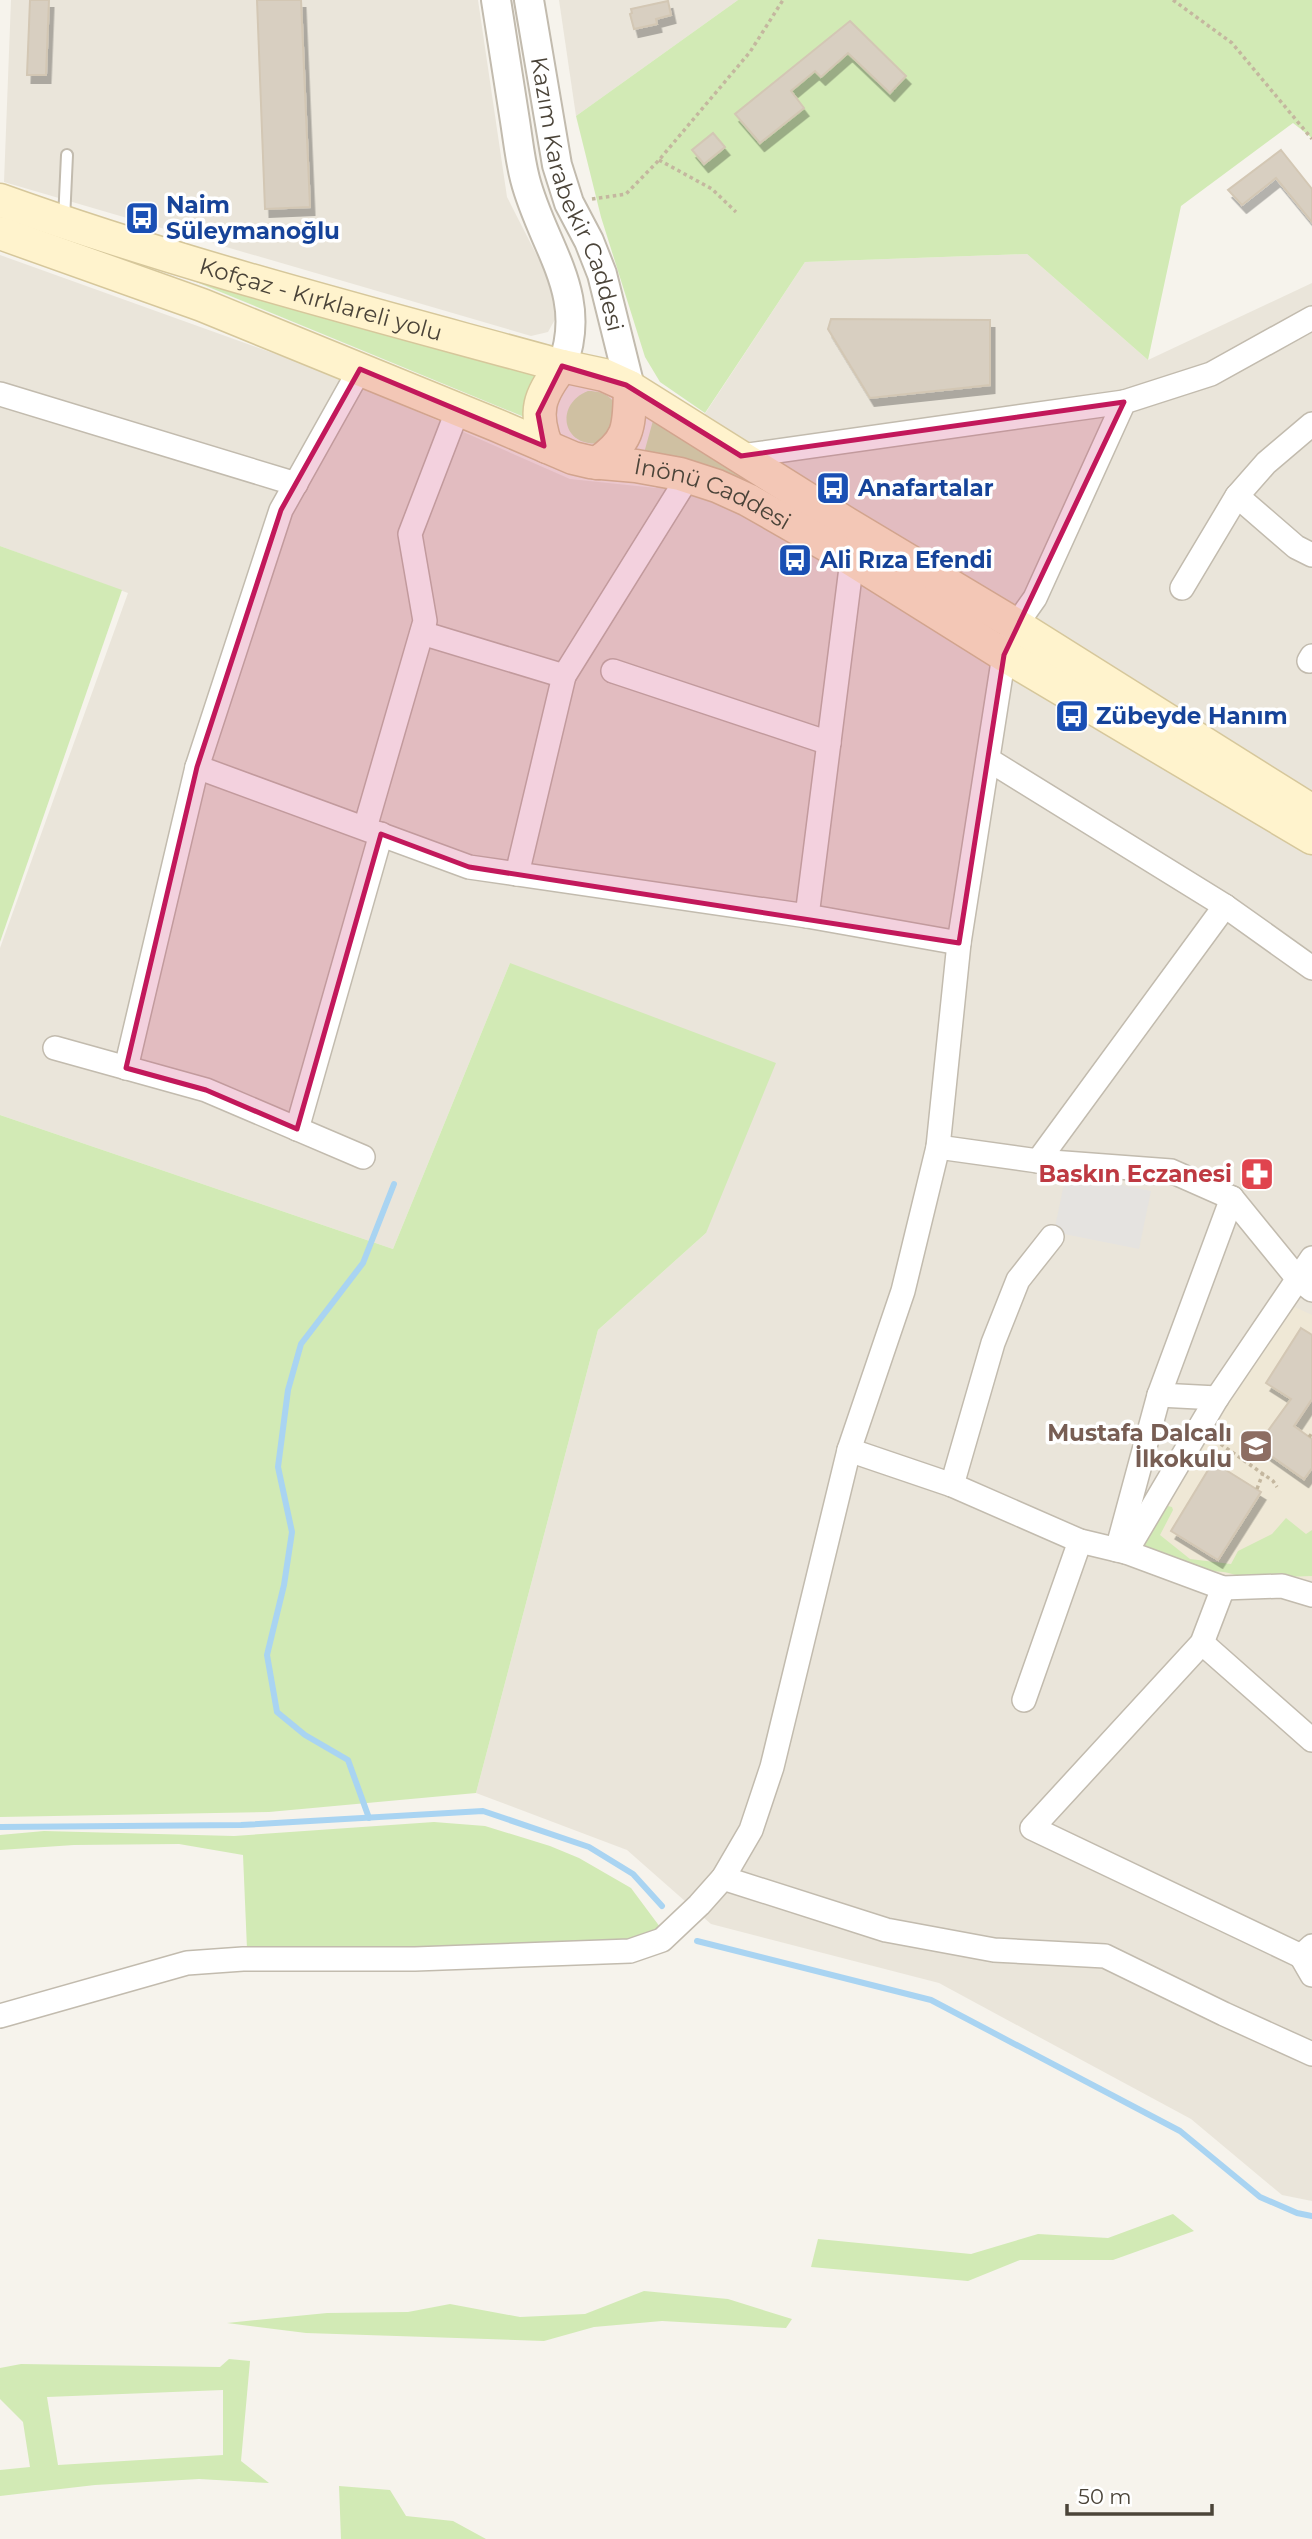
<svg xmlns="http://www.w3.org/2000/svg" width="1312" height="2539" viewBox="0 0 1312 2539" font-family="Montserrat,sans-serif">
<defs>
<filter id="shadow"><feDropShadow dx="4.5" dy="8" stdDeviation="0" flood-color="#0004"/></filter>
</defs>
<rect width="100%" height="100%" fill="#f6f3ec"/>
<g fill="#eae5da">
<path d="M11 0H478L507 197 553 287 558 314 548 332 531 336 4 182Z"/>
<path d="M559 0H738L576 116Z"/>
<path d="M1027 254 1148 360 1312 283V2201L1282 2195 1191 2119 939 1983 711 1924 627 1850 476 1793 598 1330 706 1233 510 963 393 1249 0 1115V948L128 593 0 546V255L334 375 570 479 656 488 805 262Z"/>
</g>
<path fill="#efe8d6" d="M1288 1304 1312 1315V1580L1235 1577 1196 1572 1154 1553 1165 1503Z"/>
<g fill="#d2eab5" fill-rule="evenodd">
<path d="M738 0H1312V138L1293 123 1181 206 1148 360 1027 254 805 262 705 413 660 382 645 357 601 217 576 116Z"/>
<path d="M189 279 546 374 529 419Z"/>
<path d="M588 391C606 391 616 399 620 417L601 443C563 449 553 405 588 391Z"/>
<path d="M654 417 771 493 694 465 644 453Z"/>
<path d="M0 546 122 590 0 942Z"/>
<path d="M510 963 776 1063 706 1233 598 1330 476 1793 269 1812 0 1817V1115L393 1249Z"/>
<path d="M1168 1506 1172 1507 1173 1510 1160 1535 1190 1559 1231 1564 1238 1551 1272 1534 1286 1518 1306 1534 1312 1530V1576L1255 1578 1246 1581C1228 1567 1208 1574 1187 1568 1171 1563 1150 1553 1138 1541Z"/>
<path d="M434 1822 485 1826 550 1846 579 1858 631 1888 660 1927 634 1941 513 1947 247 1949 243 1855 179 1844 74 1845 0 1850V1835L44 1831 234 1836Z"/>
<path d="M1173 2214 1194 2231 1113 2260H1020L968 2281 811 2267 818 2239 971 2254 1038 2234 1108 2238Z"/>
<path d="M644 2291 728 2299 792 2319 786 2328 662 2321 594 2327 544 2341 306 2333 227 2323 327 2313 408 2312 450 2304 520 2317 585 2314Z"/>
<path d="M229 2359 250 2361 241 2461 269 2483 199 2479 95 2485 0 2496V2470L30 2467 23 2422 0 2399V2368L21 2364 220 2367ZM223 2390V2455L58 2465 47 2397Z"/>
<path d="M339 2486 390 2490 406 2516 453 2521 486 2539H341Z"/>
</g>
<path fill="#e5e3e0" d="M1066 1174 1151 1191 1139 1249 1054 1232Z"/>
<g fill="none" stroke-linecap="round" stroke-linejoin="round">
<g stroke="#a9d4f2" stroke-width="6">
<path d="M369 1818 348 1760 305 1735 277 1712 267 1655 284 1585 292 1532 278 1467 288 1390 301 1344 363 1263 394 1184"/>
<path d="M0 1827 241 1825 483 1811 589 1847 633 1874 662 1906"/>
<path d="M697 1941 931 2000 1180 2131 1260 2197 1297 2213 1312 2216"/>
</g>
</g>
<g fill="#d8cfc1" stroke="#d3c7b4" stroke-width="2" filter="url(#shadow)">
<path d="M30 0H49L46 75H27Z"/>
<path d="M257 0H301L310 207 265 209Z"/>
<path d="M668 1 671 15 656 19 657 24 634 29 630 14 632 13 631 9Z"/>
<path d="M850 21 906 76 890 93 848 53 821 77 815 71 791 91 804 108 760 143 735 114Z"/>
<path d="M713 133 725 147 704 164 692 150Z"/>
<path d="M1281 150 1312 189V222L1276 178 1242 205 1228 190Z"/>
<path d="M831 319 990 320V385L870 398 828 329Z"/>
<path d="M1301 1328 1312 1335V1399L1294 1426 1312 1439V1468L1304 1479 1257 1446 1291 1399 1266 1383Z"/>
<path d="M1213 1462 1261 1492 1218 1560 1171 1531Z"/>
</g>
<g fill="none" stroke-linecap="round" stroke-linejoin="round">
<g stroke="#c2bbae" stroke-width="14">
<path id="service" d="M64 220 67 155"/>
</g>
<g stroke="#c2bbae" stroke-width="26">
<g id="minor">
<path d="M0 394 296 484"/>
<path d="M741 456 1124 402"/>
<path d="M1237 496 1296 547 1312 555"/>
<path d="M1182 588 1237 496 1266 463 1312 424"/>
<path d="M422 633 564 676 517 874"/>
<path d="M1309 661 1312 656"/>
<path d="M613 671 829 743"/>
<path d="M564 676 688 477"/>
<path d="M989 760 1225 906 1312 968"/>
<path d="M197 767 469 867 807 916 959 943"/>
<path d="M365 828 425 621 410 534 458 409"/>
<path d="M807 916 852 560"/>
<path d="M55 1048 206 1090 363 1157"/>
<path d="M126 1068 197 767 281 510 360 369"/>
<path d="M297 1129 381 834"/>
<path d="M938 1147 1038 1161 1171 1171 1232 1198 1298 1279 1312 1290"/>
<path d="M1038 1161 1225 906"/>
<path d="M1159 1395 1217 1398"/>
<path d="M849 1450 952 1485 1080 1541 1126 1552 1223 1588 1282 1586 1312 1595"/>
<path d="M952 1485 993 1343 1018 1280 1052 1237"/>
<path d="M1117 1550 1159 1395 1232 1198"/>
<path d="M1126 1552 1217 1398 1312 1258"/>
<path d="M1223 1588 1202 1643 1032 1828 1301 1956 1312 1946"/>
<path d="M1202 1643 1312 1740"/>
<path d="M1024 1700 1080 1541"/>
<path d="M723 1878 886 1930 994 1950 1105 1956 1224 2014 1312 2054"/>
<path d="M1301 1956 1312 1975"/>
<path d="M0 2016 187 1963 243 1959H415L630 1951 662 1940 699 1905 723 1878 751 1830 772 1767 849 1450 903 1291 938 1147 959 943 1004 655 1016 625 1035 598 1124 402 1211 374 1312 318"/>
</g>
</g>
<g stroke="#c2bbae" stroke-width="32">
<g id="tertiary">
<path d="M496 0C502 40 509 81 515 121 518 140 520 160 525 179 542 246 590 294 562 366"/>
<path id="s1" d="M529 0 557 165 569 203 589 241 602 274 630 387"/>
</g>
</g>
<g stroke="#d6c79b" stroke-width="35">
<g id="secondary">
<path id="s2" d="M0 200C184 266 373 314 562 366L604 375 626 385 846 523 1016 625 1312 811"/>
<path id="s3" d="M0 233 202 305 496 425 573 458 590 462 636 466 680 474 717 486 748 500 846 556 1004 655 1312 838"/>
<path d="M547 447C533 412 539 395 562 366"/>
<path d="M597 463C631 440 629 426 630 387"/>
</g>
</g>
<g stroke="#c4b79f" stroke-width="3.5" stroke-dasharray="3.5 3.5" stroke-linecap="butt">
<path d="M1173 0 1232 43 1312 139"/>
<path d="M659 160 712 189 736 212"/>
<path d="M592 199 626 194 659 160 750 52 783 0"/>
<path d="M1309 1437 1312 1433"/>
<path d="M1215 1440 1273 1481 1277 1487"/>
<path d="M1257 1489 1263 1473"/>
</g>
<use href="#service" stroke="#fff" stroke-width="10"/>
<use href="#minor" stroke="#fff" stroke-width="23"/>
<use href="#tertiary" stroke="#fff" stroke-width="28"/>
<use href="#secondary" stroke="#fff3cd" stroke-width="32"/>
</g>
<path fill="#c2185b" fill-opacity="0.2" stroke="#c2185b" stroke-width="5" stroke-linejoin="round" d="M562 366 626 385 741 456 1124 402 1004 655 959 943 469 867 381 834 297 1129 206 1090 126 1068 197 767 281 510 360 369 544 446 538 414Z"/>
<defs>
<g id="bus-square" transform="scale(1.75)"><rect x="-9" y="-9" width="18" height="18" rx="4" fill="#1a4fb4" stroke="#fff"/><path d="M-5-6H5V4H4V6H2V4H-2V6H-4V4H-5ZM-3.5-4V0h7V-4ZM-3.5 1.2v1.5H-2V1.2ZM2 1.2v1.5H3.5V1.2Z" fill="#fff"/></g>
<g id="pharmacy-square" transform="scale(1.75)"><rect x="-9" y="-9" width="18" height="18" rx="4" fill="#e0444e" stroke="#fff"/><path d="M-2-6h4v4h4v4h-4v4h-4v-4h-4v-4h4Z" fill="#fff"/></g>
<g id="school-square" transform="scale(1.75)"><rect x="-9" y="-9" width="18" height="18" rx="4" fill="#8d6e63" stroke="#fff"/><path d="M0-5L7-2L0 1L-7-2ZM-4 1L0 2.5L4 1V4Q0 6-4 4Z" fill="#fff"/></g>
</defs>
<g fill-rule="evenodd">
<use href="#bus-square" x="142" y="218"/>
<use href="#bus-square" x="833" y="488"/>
<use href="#bus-square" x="795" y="560"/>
<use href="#bus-square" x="1072" y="716"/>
<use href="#pharmacy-square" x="1257" y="1174"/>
<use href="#school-square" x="1256" y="1446"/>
</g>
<g text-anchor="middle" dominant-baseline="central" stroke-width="7" stroke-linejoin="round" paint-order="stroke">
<g font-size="23" fill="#4b4439" stroke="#fff">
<text stroke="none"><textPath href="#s1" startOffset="201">Kazım Karabekir Caddesi</textPath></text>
<text stroke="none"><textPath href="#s2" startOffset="336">Kofçaz - Kırklareli yolu</textPath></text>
<text stroke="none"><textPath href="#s3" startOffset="761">İnönü Caddesi</textPath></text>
</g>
<g font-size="23" font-weight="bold" fill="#164399" stroke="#fff" text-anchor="start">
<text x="166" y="205">Naim<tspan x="166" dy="26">Süleymanoğlu</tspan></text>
<text x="858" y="488">Anafartalar</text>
<text x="820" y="560">Ali Rıza Efendi</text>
<text x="1096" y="716">Zübeyde Hanım</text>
</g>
<g font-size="23" font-weight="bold" fill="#be3a42" stroke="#fff" text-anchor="end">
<text x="1232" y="1174">Baskın Eczanesi</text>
</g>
<g font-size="23" font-weight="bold" fill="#785e54" stroke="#fff" text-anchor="end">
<text x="1232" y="1433">Mustafa Dalcalı<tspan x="1232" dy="26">İlkokulu</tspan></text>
</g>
</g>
<path d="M1067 2504v10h145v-10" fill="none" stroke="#4b4439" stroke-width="3.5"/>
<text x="1078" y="2504" font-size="21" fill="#4b4439" stroke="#ffffff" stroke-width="5" paint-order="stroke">50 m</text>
</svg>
